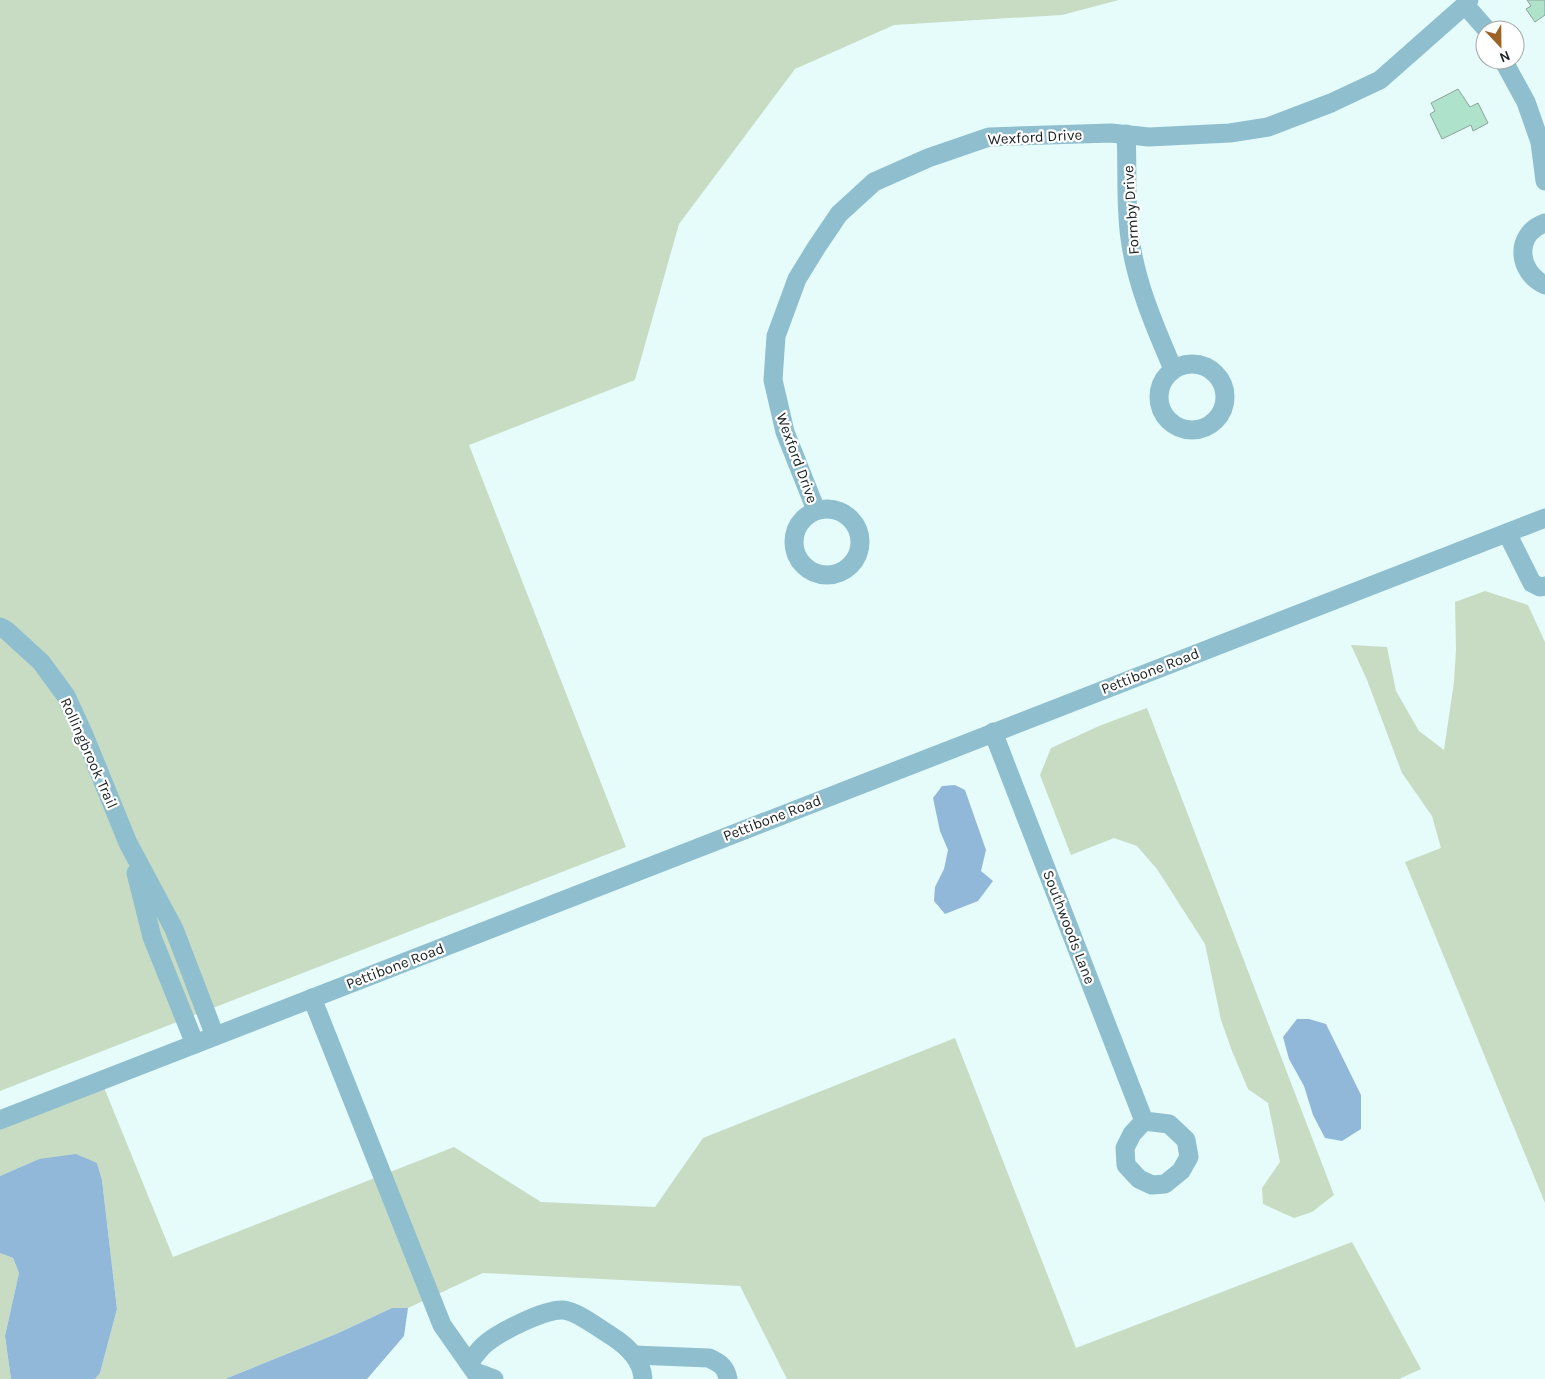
<svg xmlns="http://www.w3.org/2000/svg" width="1545" height="1379" viewBox="0 0 1545 1379" font-family="Karla,sans-serif">
<rect width="100%" height="100%" fill="#e5fcfa"/>
<g fill="#c8dcc4">
<path d="M0 0H1119L1062 15 894 25 795 69 679 224 635 380 469 445 626 847 0 1091Z"/>
<path d="M1485 591 1528 605 1545 642V1203L1405 862 1441 848 1432 816 1402 773 1367 680 1351 645 1387 647 1396 691 1419 731 1444 750 1454 682 1456 649 1455 602Z"/>
<path d="M1147 708 1334 1195 1312 1212 1294 1218 1263 1204 1262 1188 1280 1162 1268 1103 1248 1089 1232 1051 1221 1020 1205 944 1157 869 1137 846 1114 838 1071 855 1040 775 1051 748 1099 726Z"/>
<path d="M955 1038 1076 1348 1352 1242 1421 1369 1399 1379H787L740 1286 483 1273 408 1308H392L336 1334 225 1379H95L100 1373 117 1309 102 1180 97 1163 39 1159 0 1176V1120L101 1080 173 1257 454 1147 541 1202 655 1207 703 1138Z"/>
<path d="M0 1253 13 1258 19 1273 5 1336 11 1379H0Z"/>
</g>
<g fill="#92b8d9">
<path d="M955 785 965 790 986 850 981 871 993 881 978 901 945 914 934 901 935 887 944 869 948 850 940 831 933 798 942 786Z"/>
<path d="M1297 1019H1309L1326 1024 1361 1095V1129L1342 1141 1325 1138 1313 1115 1304 1086 1289 1059 1283 1037Z"/>
<path d="M76 1154 97 1163 102 1180 117 1309 100 1373 95 1379H11L5 1336 19 1273 13 1258 0 1253V1176L39 1159Z"/>
<path d="M392 1308H408L404 1336 367 1379H225L336 1334Z"/>
</g>
<g fill="#aee2cb" stroke="#90a29a">
<path d="M1527 0H1545V15L1535 22 1526 9 1531 6Z"/>
<path d="M1458 89 1470 107 1478 103 1488 123 1473 131 1471 125 1442 139 1430 114 1435 111 1431 103Z"/>
</g>
<g fill="none" stroke-linecap="round" stroke-linejoin="round">
<g stroke="#8fbfce" stroke-width="19">
<path d="M1465 5 1487 30"/>
<path d="M1503 60 1526 102 1540 142 1545 181"/>
<path d="M1126 134C1128 169 1125 204 1130 238 1136 284 1155 327 1173 369"/>
<path d="M1545 223C1514 234 1517 272 1545 285"/>
<circle cx="1192" cy="397" r="33"/>
<circle cx="827" cy="542" r="33"/>
<path d="M816 510 785 432 773 380 776 336 797 279 816 248 839 214 874 182 928 158 989 137 1111 133 1149 137 1230 133 1268 127 1331 103 1380 80 1465 5 1469 0"/>
<path d="M1507 533 1532 583 1540 587 1545 586"/>
<path d="M0 627 6 630 41 662 66 696 84 735 128 843 174 929 215 1036"/>
<path d="M993 732 1144 1121 1132 1134 1125 1148 1126 1165 1139 1179 1152 1185 1165 1184 1181 1171 1189 1157 1186 1140 1169 1124 1144 1121"/>
<path d="M136 873 152 937 195 1044"/>
<path d="M312 998 442 1325 475 1372 494 1379"/>
<path d="M0 1120 1545 518"/>
<path d="M634 1355 709 1358C720 1363 726 1367 728 1379"/>
<path d="M469 1363C473 1358 478 1351 483 1346 497 1333 544 1309 563 1310 577 1311 598 1328 610 1335 626 1345 642 1359 643 1379"/>
</g>
</g>
<g text-anchor="middle" dominant-baseline="central" stroke-width="4.5" stroke-linejoin="round" paint-order="stroke">
<g font-size="15" fill="#192121" stroke="#fff">
<text transform="translate(1035 137) rotate(-3)">Wexford Drive</text>
<text transform="translate(1131 210) rotate(-94)">Formby Drive</text>
<text transform="translate(797 458) rotate(70)">Wexford Drive</text>
<text transform="translate(1150 671) rotate(-21)">Pettibone Road</text>
<text transform="translate(89 753) rotate(66)">Rollingbrook Trail</text>
<text transform="translate(772 818) rotate(-21)">Pettibone Road</text>
<text transform="translate(1069 927) rotate(69)">Southwoods Lane</text>
<text transform="translate(395 966) rotate(-21)">Pettibone Road</text>
</g>
</g>
<g transform="translate(1500 45) rotate(158)"><circle r="24" fill="#ffffff" stroke="#a3a6a6"/>
<path d="M0-4L9 19L0 12L-9 19Z" fill="#9f6226"/>
<text y="-8" font-size="14" font-weight="bold" text-anchor="middle" fill="#192121">N</text>
</g>
</svg>
